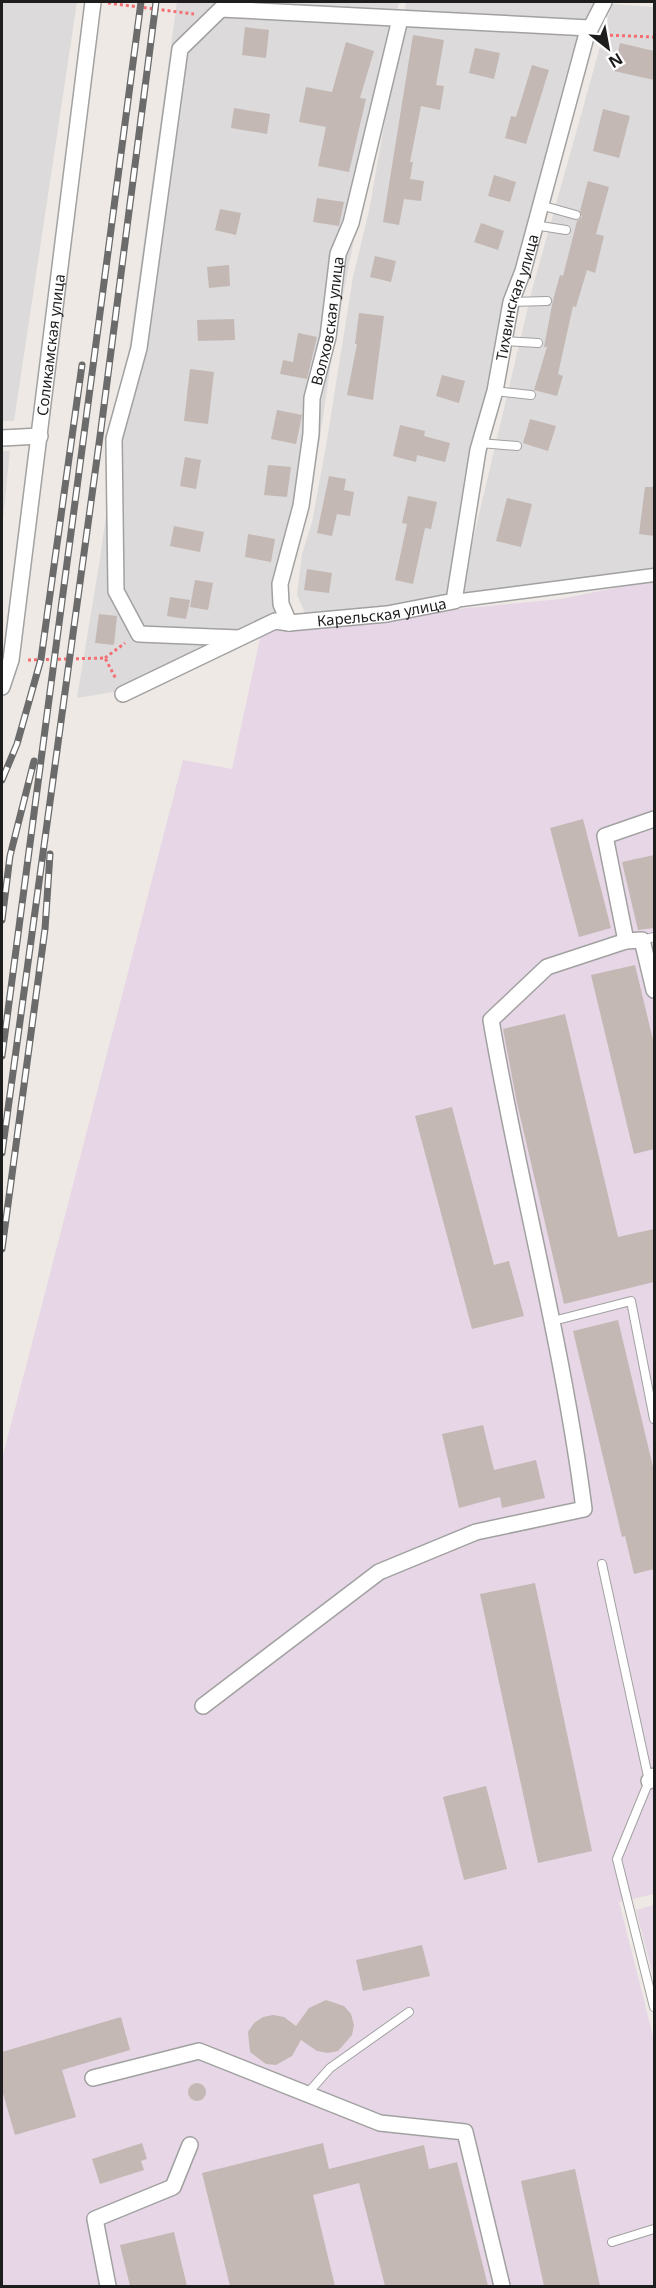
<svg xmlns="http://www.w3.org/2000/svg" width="656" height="2288" viewBox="0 0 656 2288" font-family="'Noto Sans',sans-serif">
<rect width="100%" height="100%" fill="#eee9e4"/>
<g fill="#dcdadb">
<path d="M2 2H77L14 421H2Z"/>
<path d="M177 2H399L333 349 319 444 288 582 290 614 119 691 77 698 100 559Z"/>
<path d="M406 2 603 3 521 302 453 599 404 609 306 615 297 595 302 554 312 522 326 446 353 277 369 211Z"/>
<path d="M612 4 654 7V571L459 599 532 290Z"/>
<path d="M2 451H10L2 529Z"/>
</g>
<g fill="#e7d6e6">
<path d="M654 580V1894L619 1902 654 2040V2286H2V1459L183 760 232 769 261 634 285 625 399 618 457 609 561 599Z"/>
<path d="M654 1905V1979L636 1910Z"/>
</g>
<g fill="#c3b8b3">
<path d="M245 27 269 30 266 58 242 55Z"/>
<path d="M413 35 444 40 436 85 444 86 440 110 421 106 410 162H413L410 179 424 181 421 201 404 199 399 225 383 222Z"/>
<path d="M346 42 374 51 360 98 366 99 349 172 318 166 326 127 299 122 306 87 332 92Z"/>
<path d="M620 43 654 51V80L614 71Z"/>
<path d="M475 48 500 53 494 79 469 73Z"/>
<path d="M532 65 549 70 526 144 505 138 511 116 516 117Z"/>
<path d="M234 108 270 114 267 134 231 128Z"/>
<path d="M603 109 630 116 619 158 593 151Z"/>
<path d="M494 175 516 182 510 202 488 196Z"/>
<path d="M588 181 609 187 596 234 604 236 595 273 587 270 576 307 573 306 558 374 563 376 557 396 534 390 547 347H544L553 300 560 275 563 276 577 221 582 217 580 211Z"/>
<path d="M317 198 344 202 339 226 313 222Z"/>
<path d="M220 209 241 213 236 235 215 230Z"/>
<path d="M481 223 504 231 498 250 474 242Z"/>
<path d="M375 256 396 261 391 282 370 277Z"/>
<path d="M229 265 230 286 209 288 207 267Z"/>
<path d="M359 313 384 316 373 400 347 395 357 344H355Z"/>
<path d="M234 319 235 340 198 341 197 320Z"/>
<path d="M298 333 317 337 307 379 280 374 283 360 293 362Z"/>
<path d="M190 369 214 372 208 424 184 421Z"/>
<path d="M442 375 465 381 459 403 436 396Z"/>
<path d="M277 410 302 415 296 444 271 439Z"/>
<path d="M530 419 556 426 548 451 523 443Z"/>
<path d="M400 425 425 431 424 436 450 443 445 462 417 455 416 462 393 456Z"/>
<path d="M185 457 201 460 196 489 180 486Z"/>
<path d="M268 465 291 467 287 497 264 495Z"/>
<path d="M329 476 346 479 344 490 354 492 350 516 337 514 332 536 317 533Z"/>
<path d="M645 487H654V536L639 534Z"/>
<path d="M408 496 437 502 431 529 425 528 413 584 395 580 407 524 402 523Z"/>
<path d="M507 498 532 504 521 547 496 541Z"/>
<path d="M174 526 204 532 200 552 170 546Z"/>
<path d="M248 534 275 539 271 562 245 557Z"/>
<path d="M307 569 332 573 329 593 304 590Z"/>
<path d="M195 580 213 583 208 610 190 607Z"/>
<path d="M170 597 190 600 186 619 167 616Z"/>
<path d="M99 614 117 616 114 645 95 643Z"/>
<path d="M583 819 611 928 579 937 550 828Z"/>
<path d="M654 855V928L638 930 622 862Z"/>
<path d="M635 965 654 1044V1149L634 1154 591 975Z"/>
<path d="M565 1014 618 1237 654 1229V1282L564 1304 517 1103 503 1029Z"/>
<path d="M452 1107 494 1265 509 1261 524 1316 472 1329 415 1116Z"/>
<path d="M618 1320 654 1471V1569L634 1574 625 1536 622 1537 573 1331Z"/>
<path d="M483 1425 494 1470 536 1460 545 1498 502 1508 500 1497 459 1508 442 1434Z"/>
<path d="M535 1583 592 1851 538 1863 480 1594Z"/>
<path d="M486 1786 507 1869 464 1880 443 1797Z"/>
<path d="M422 1945 430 1976 363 1991 356 1960Z"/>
<path d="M326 2000 344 2006 351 2014 354 2025 352 2035 338 2051 328 2053 317 2051 301 2040 292 2056 276 2065 266 2064 250 2052 248 2032 254 2023 263 2017 273 2015 284 2017 296 2026 309 2008Z"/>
<path d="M121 2017 130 2050 62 2070 76 2117 15 2135 2 2090V2052Z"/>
<circle cx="197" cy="2092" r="9"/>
<path d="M142 2143 147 2159 141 2161 144 2170 100 2184 92 2159Z"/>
<path d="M323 2143 329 2169 424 2145 429 2169 457 2162 488 2286H385L359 2183 313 2195 335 2286H230L202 2173Z"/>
<path d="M575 2169 600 2286H544L521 2181Z"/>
<path d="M174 2232 187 2286H130L120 2245Z"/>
</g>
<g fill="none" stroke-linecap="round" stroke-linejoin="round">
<g stroke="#a1a1a1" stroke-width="10">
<g id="service">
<path d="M540 205 576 215"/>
<path d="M534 225 566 230"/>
<path d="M511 302 547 301"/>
<path d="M504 341 538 343"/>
<path d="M495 391 531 395"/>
<path d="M480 443 517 446"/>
<path d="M642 940 654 937"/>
<path d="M553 1321 631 1301 654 1419"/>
<path d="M602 1564 649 1781 617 1859 654 2007"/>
<path d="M307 2094 330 2068 409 2012"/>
<path d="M612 2242 654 2229"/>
</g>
</g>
<g stroke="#a1a1a1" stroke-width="15">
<path id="pedestrian" d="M454 601 654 575"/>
</g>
<g stroke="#a1a1a1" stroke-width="18">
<g id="minor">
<path d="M2 438 40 436"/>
<path id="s1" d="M289 623 281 604 280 584 301 506 311 434 312 398 328 337 338 254 351 223 400 19"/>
<path d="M238 638 139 634 116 591 114 439 139 348 180 49 221 9 590 28"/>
<path id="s2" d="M2 687 11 660 93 2"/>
<path id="s3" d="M123 694 275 621 289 623 387 614 454 601 478 450 495 391 511 302 523 271 586 37 604 2"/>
<path d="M626 941 642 940 654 990"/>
<path d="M203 1706 379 1572 476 1532 584 1509C563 1344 519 1184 491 1020L547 967 626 941 605 836 654 819"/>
<path d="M649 1781 654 1776"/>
<path d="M93 2078 199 2051 380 2123 465 2132 502 2286"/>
<path d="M108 2286 95 2219 173 2187 190 2145"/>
</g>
</g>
<g stroke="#f46f72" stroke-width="3" stroke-dasharray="3 3" stroke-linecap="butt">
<path d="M108 3 194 14"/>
<path d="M604 35 654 37"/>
<path d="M105 658 125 643"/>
<path d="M28 660 105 658 116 679"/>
</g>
<use href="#service" stroke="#fff" stroke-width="8"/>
<use href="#pedestrian" stroke="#fff" stroke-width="12"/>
<use href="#minor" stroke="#fff" stroke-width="15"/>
<g stroke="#6b6b6b" stroke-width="7">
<g id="rail">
<path d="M2 780 17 744 41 659 82 365"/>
<path d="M2 920 10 856 34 761"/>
<path d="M2 1056 141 2"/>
<path d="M2 1153 101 429 156 2"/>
<path d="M2 1249 45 929 50 854"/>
</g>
</g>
<use href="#rail" stroke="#fff" stroke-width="4.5" stroke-dasharray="14" stroke-linecap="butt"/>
</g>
<g text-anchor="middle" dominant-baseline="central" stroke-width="4.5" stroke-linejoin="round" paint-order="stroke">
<g font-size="15" fill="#1d1d1d" stroke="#fff">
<text stroke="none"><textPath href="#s3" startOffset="660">Тихвинская улица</textPath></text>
<text stroke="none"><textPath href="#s1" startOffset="309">Волховская улица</textPath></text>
<text stroke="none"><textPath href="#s2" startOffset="346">Соликамская улица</textPath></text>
<text stroke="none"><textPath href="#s3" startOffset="276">Карельская улица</textPath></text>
</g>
</g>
<rect width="656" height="2288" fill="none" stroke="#1d1d1d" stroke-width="6"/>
<g transform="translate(608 48) rotate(149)" stroke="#ffffff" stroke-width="4.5" paint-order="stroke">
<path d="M0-4.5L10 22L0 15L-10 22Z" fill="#1d1d1d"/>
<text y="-9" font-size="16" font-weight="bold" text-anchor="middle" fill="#1d1d1d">N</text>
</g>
</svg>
